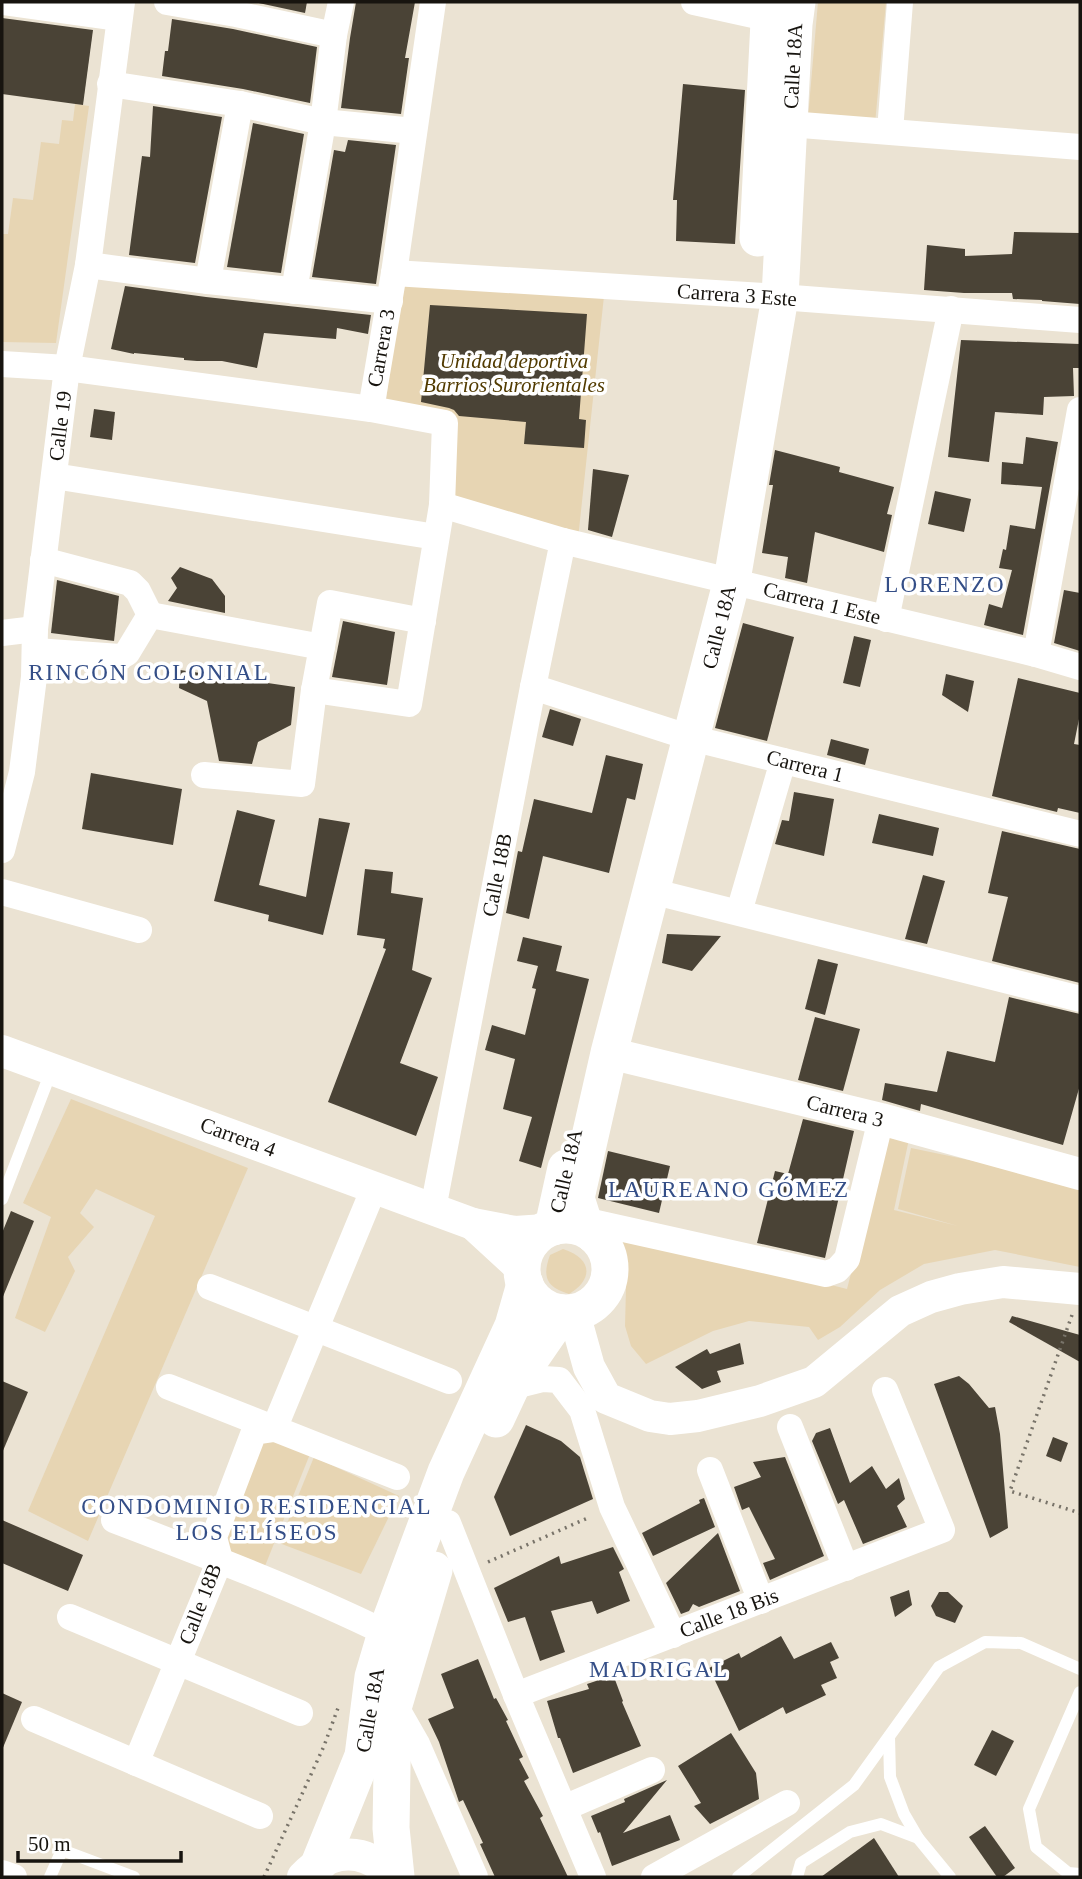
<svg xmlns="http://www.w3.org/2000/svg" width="1082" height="1879" viewBox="0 0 1082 1879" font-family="'Times New Roman',serif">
<rect width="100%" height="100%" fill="#ebe3d3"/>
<g fill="#e7d5b3">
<path d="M818 2H886L875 124 808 118Z"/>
<path d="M75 104 89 106 56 343 2 342V234H8L13 198 33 200 41 142 59 144 62 120 73 121Z"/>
<path d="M400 282 604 296 578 539 446 499V420L385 410Z"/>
<path d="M71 1099 248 1168 88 1541 28 1511 155 1216 96 1189 80 1213 94 1227 68 1257 75 1271 45 1332 15 1318 51 1217 23 1203Z"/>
<path d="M887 1133 909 1139 894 1210 958 1226 898 1209 911 1148 1017 1170 1080 1186V1267L995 1250 924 1264 880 1290 840 1327 818 1340 809 1327 749 1321 713 1331 646 1364 631 1346 625 1326 626 1288 609 1244 613 1230 847 1289Z"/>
<path d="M563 1249C591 1258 595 1278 569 1294 546 1287 542 1277 550 1255Z"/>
<path d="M265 1430 310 1454 265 1566 216 1546Z"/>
<path d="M314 1457 399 1496 361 1574 279 1543Z"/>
</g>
<g fill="#4a4336">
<path d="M254 2H307L305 13Z"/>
<path d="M356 2H415L405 58H409L401 114 341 108 350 38Z"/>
<path d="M2 18 93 30 83 105 2 94Z"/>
<path d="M172 19 233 29 317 47 310 103 243 89 162 76 165 51H168Z"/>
<path d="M683 84 745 90 735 244 676 241 677 200H673Z"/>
<path d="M153 106 222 117 195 263 129 255 142 156 150 157Z"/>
<path d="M253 123 304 134 281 273 227 267Z"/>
<path d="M348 140 396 145 376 284 312 277 334 150 345 152Z"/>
<path d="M1014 232 1080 233V304L1042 301V300L1013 299 1012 293H964L924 290 927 245 965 249V256L1012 254Z"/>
<path d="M125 286 206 297 371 315 368 334 337 328 336 339 264 333 257 368 222 361H197L184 360V358L134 353V354L111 349Z"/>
<path d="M430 305 587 314 579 419 586 420 584 448 524 444 526 422 459 416 454 410 449 408 421 402Z"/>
<path d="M961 340 1080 344 1079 368H1073L1074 396 1044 397 1043 415 995 412 989 462 948 457Z"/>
<path d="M94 409 115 412 112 440 90 437Z"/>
<path d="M1026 437 1058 442 1023 635 984 625 989 604 1002 608 1012 570 999 568 1003 549 1006 550 1010 525 1035 529 1042 487 1001 484 1002 462 1023 464Z"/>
<path d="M775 450 840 467 839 472 894 487 887 514 892 515 884 552 815 532 807 583 785 578 788 557 762 553 773 485H769Z"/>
<path d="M593 469 629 475 612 537 588 530Z"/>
<path d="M935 491 971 499 964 532 928 524Z"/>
<path d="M180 567 212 579 225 596V613L168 601 177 588 171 578Z"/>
<path d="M57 580 119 596 114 641 51 633Z"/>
<path d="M1064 590 1080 593V651L1054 643Z"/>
<path d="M343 621 395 632 387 685 332 677Z"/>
<path d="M743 623 794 637 767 741 715 728Z"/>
<path d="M854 636 871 640 860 687 843 683Z"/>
<path d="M180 670 295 687 291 725 258 742 252 764 219 761 207 701 179 688Z"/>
<path d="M946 674 974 681 968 712 942 695Z"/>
<path d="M1018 678 1080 693V714L1074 744 1080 745V813L1058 808 1057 812 992 796Z"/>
<path d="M550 709 581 719 573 746 542 737Z"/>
<path d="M831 739 869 749 865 765 827 755Z"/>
<path d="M606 755 643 764 635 800 627 798 609 873 543 856 529 919 506 913 518 851 522 852 534 799 592 813Z"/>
<path d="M91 773 182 789 173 845 82 829Z"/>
<path d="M794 792 834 799 824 856 775 844 782 820 789 821Z"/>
<path d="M237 810 275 820 259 885 306 897 319 818 350 823 323 935 268 921 269 915 214 901Z"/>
<path d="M879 814 939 828 933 856 872 843Z"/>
<path d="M1002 831 1080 849V983L992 961 1008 897 988 893Z"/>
<path d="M365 869 393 872 391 893 423 898 412 970 432 978 400 1063 438 1077 416 1136 328 1102 386 949 383 948 385 939 357 935Z"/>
<path d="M923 875 945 881 927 944 905 939Z"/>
<path d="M667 934 721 936 692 971 662 963Z"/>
<path d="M523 937 562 946 556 971 589 979 541 1168 519 1161 532 1117 503 1109 515 1059 485 1050 492 1025 525 1035 536 989 532 988 538 966 517 961Z"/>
<path d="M818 959 838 964 825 1015 805 1009Z"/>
<path d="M1009 997 1080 1014V1085L1063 1145 921 1104 920 1111 882 1100 885 1083 937 1092 947 1051 995 1062Z"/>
<path d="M815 1017 860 1029 843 1091 798 1080Z"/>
<path d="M803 1119 854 1131 825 1258 757 1243 775 1171 788 1174Z"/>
<path d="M608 1151 670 1166 659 1213 598 1198Z"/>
<path d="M11 1211 34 1221 2 1299V1233Z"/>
<path d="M1012 1316 1080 1335V1362L1009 1322Z"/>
<path d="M740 1343 744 1364 717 1371 721 1382 702 1389 675 1367 707 1349 710 1354Z"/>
<path d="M959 1376 969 1384 989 1408 995 1407 1000 1434 1008 1528 990 1538 934 1384Z"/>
<path d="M2 1381 28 1392 2 1453Z"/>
<path d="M526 1425 561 1441 580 1457 593 1499 510 1536 494 1497Z"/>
<path d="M830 1428 850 1483 872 1466 886 1489 899 1478 905 1499 897 1506 907 1527 863 1544 844 1500 838 1504 812 1441 816 1433Z"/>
<path d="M1053 1437 1068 1443 1061 1462 1046 1456Z"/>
<path d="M785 1457 824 1556 770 1580 763 1563 775 1559 749 1507 742 1510 734 1487 761 1477 753 1462Z"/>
<path d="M704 1498 715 1527 653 1556 642 1533 700 1503 699 1500Z"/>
<path d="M2 1520 83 1555 68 1591 2 1563Z"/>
<path d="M718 1533 740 1591 699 1607 693 1604 689 1611 681 1614 666 1583Z"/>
<path d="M613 1547 624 1569 619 1572 630 1601 597 1614 592 1601 551 1611 565 1652 540 1661 525 1617 508 1622 494 1588 559 1556 561 1564Z"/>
<path d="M909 1590 912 1605 895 1617 890 1597Z"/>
<path d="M939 1592H948L963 1606 955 1623 936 1616 931 1606Z"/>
<path d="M781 1636 794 1659 831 1642 839 1658 830 1662 837 1678 821 1685 826 1695 786 1714 783 1707 739 1731 709 1668 739 1653 741 1658Z"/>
<path d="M478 1659 494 1699 496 1698 508 1720 506 1721 523 1757 519 1759 529 1778 524 1781 543 1816 540 1818 568 1877H495L480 1844 483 1843 463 1800 459 1802 439 1742 428 1719 454 1708 441 1674Z"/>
<path d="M614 1677 623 1701 622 1702 641 1746 573 1773 560 1738H558L547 1701 589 1689 587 1684 605 1678 606 1681Z"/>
<path d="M2 1693 22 1702 2 1750Z"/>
<path d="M992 1730 1014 1741 996 1776 974 1765Z"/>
<path d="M731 1733 756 1773 759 1799 710 1824 694 1806 701 1803 678 1766Z"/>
<path d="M667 1780 623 1833 670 1815 680 1840 612 1866 600 1832 598 1833 591 1816 625 1802 624 1799Z"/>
<path d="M985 1826 1015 1868 1003 1877H997L969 1837Z"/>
<path d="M874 1838 899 1877H821Z"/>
</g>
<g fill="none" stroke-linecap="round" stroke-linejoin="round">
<g stroke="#787369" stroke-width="3.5" stroke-dasharray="2 5" stroke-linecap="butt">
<path d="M1072 1315 1010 1491 1080 1513"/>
<path d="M488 1562 590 1517"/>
<path d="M264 1877 324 1746 338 1708"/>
</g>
<g stroke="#fff" stroke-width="12">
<path d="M2 1199 52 1069"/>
<path d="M1080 1692 1029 1809 1036 1847 1068 1873 1080 1874"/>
<path d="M889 1737 890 1777 904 1814 918 1838"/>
<path d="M50 1877 62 1850 134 1877"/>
<path d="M738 1877 854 1785 939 1667 985 1642 1021 1643 1080 1669"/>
<path d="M797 1877 801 1863 850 1832 881 1824 918 1838 950 1877"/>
</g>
<g stroke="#fff" stroke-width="26">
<path d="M4 2 119 18"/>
<path d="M167 2 236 14 334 35"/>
<path d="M694 2 785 22"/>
<path d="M110 84 240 104 323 122 414 131"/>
<path d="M789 124 1080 147"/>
<path d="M890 131 900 2"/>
<path d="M88 265 208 281 390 301"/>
<path d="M394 273 780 297 1080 320"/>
<path d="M208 281 240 104"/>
<path d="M294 291 323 122 334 35 341 2"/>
<path d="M2 364 67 368 371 409 445 423 442 505 409 704 314 690"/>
<path d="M371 409 394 273 433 2"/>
<path d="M54 476 436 537"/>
<path d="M442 505 563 541 1036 654 1080 667"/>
<path d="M43 560 130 583 138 591 150 615"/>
<path d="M150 615 322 647"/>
<path d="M886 619 951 309"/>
<path d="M2 633 35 629"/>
<path d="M36 651 120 657 127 653 150 615"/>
<path d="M1036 654 1080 410"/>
<path d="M533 687 691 738 1080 834"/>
<path d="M204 775 302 784 314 690 330 603 423 621"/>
<path d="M2 850 22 772 34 677 35 629 67 368 88 265 122 2"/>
<path d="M651 891 1080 999"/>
<path d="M2 892 139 930"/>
<path d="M739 912 783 761"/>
<path d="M433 1209 533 687 563 541"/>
<path d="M583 1220 826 1274 837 1270 847 1259 881 1119"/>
<path d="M210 1287 449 1381"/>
<path d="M169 1387 397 1477"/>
<path d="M511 1387 543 1379 559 1380 582 1410 612 1507 673 1635"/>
<path d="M790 1427 846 1568"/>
<path d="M710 1470 761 1601"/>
<path d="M114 1520C206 1555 298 1590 386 1633"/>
<path d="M448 1523 516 1695 593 1877"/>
<path d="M70 1617 300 1713"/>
<path d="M516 1695 942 1530 885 1390"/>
<path d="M393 1708 401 1716 417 1744 475 1877"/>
<path d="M34 1719 260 1816"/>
<path d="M136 1763 220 1560 214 1537 254 1432 274 1429 374 1188"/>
<path d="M564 1808 652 1770"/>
<path d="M2 1873 14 1877"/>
<path d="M654 1877 787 1803"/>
</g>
<g stroke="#fff" stroke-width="32">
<path d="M2 1051 473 1224 515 1232 545 1230"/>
<path d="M609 1053 881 1119 1080 1174"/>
<path d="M473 1224 522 1269"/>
<path d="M574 1313 589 1367 606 1398 650 1416 670 1419 698 1416 760 1401 814 1382 900 1311 931 1297 960 1289 1003 1282 1080 1289"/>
<path d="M303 1877C330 1848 366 1846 392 1877"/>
</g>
<g stroke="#fff" stroke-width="37">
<path d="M758 238 770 2"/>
<circle cx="566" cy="1269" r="44"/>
<path d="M553 1227 566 1168"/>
<path d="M594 1235 583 1220 576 1198 609 1053 732 580 780 297 794 24 797 2"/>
<path d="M496 1419 511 1387 562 1313"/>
<path d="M320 1862 363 1756 373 1677 386 1633 446 1472 513 1326 525 1284"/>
<path d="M396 1877 391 1828 393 1708 434 1570"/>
</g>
</g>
<g text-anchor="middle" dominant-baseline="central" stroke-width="7" stroke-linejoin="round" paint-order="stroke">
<g font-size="21" fill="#17140f" stroke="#fff">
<text transform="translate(793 66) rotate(-87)">Calle 18A</text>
<text transform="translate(737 295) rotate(4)">Carrera 3 Este</text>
<text transform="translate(381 348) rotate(-80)">Carrera 3</text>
<text transform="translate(60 426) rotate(-83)">Calle 19</text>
<text transform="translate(822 603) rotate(14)">Carrera 1 Este</text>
<text transform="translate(719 627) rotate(-76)">Calle 18A</text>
<text transform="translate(805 766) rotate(14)">Carrera 1</text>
<text transform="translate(497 875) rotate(-79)">Calle 18B</text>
<text transform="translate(845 1111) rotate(14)">Carrera 3</text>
<text transform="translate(238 1137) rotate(20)">Carrera 4</text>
<text transform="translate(566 1171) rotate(-77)">Calle 18A</text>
<text transform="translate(200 1604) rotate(-69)">Calle 18B</text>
<text transform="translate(729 1613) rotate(-21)">Calle 18 Bis</text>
<text transform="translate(370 1710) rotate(-80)">Calle 18A</text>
</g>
<g font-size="21" font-style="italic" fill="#523b01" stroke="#fff">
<text x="514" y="361">Unidad deportiva<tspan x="514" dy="24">Barrios Surorientales</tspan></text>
</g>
<g font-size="23" letter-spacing="2" fill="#344e87" stroke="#fff">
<text x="945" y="584">LORENZO</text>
<text x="149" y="672">RINCÓN COLONIAL</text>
<text x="729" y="1189">LAUREANO GÓMEZ</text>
<text x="257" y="1506">CONDOMINIO RESIDENCIAL<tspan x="257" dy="26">LOS ELÍSEOS</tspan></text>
<text x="659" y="1669">MADRIGAL</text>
</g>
</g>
<rect width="1082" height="1879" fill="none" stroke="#17140f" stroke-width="7"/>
<path d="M18 1851v10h163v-10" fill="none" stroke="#17140f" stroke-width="3.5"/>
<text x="28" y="1851" font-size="21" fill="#17140f" stroke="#ffffff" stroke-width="5" paint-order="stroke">50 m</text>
</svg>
